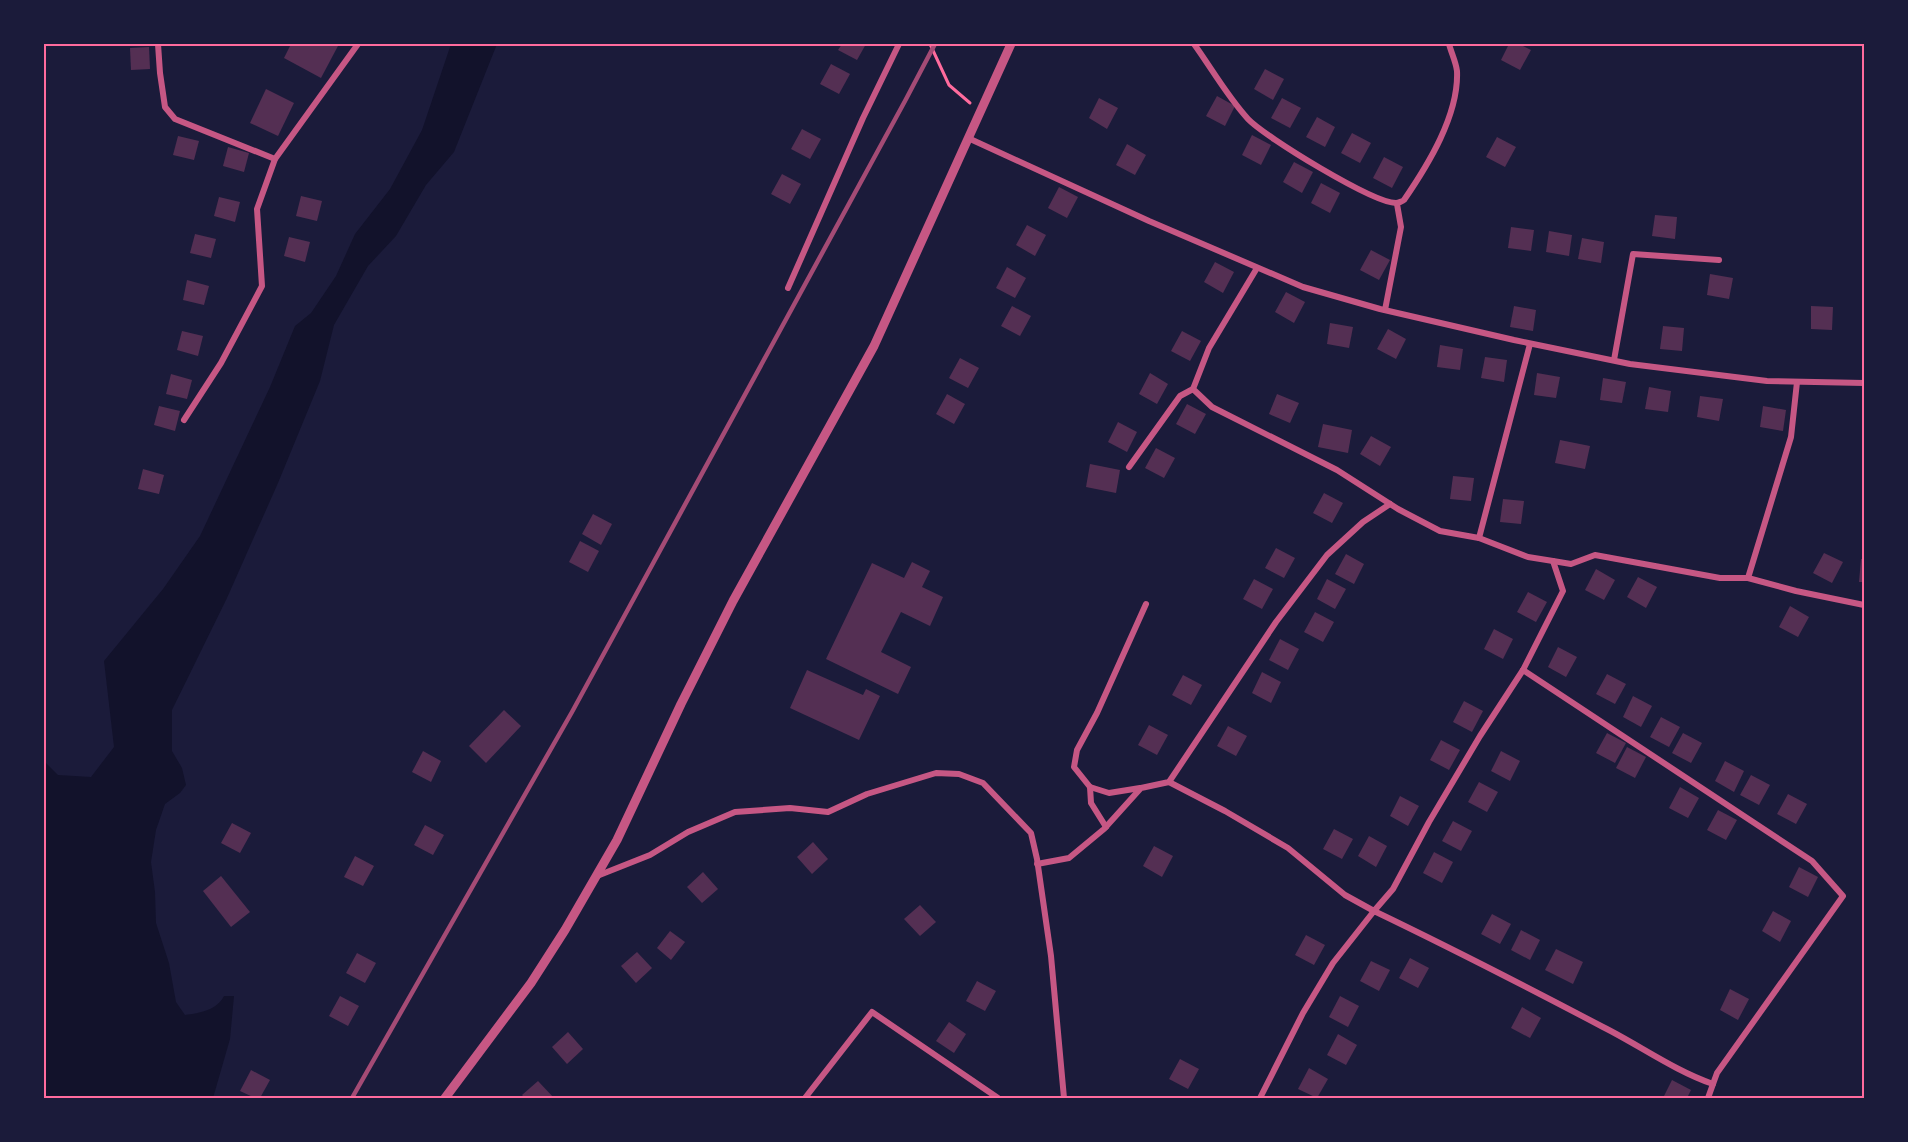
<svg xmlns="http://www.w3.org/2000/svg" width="1908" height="1142" viewBox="0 0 1908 1142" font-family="'Work Sans',sans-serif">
<rect width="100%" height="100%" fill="#1b1b3a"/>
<path fill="#12122b" d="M451 44H497L454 152 426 185 396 236 368 266 334 325 320 381 278 483 227 598 172 710V751L182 768 186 785 180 793 165 804 156 830 151 862 155 892 156 923 169 963 176 1002 185 1015C200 1013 217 1010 224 996H234L230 1039 213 1098H44V761L58 775 91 777 114 747 104 661 163 589 200 536 270 387 295 326 311 313 336 276 355 234 390 189 422 130Z"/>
<g fill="#542f53">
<path d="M291 44H339L321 78 284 58Z"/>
<path d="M842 44H866L857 60 838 50Z"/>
<path d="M1509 44H1519L1531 50 1520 70 1501 60Z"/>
<path d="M149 47 150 69 131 70 130 48Z"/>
<path d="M831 64 850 74 839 94 820 84Z"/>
<path d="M1265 69 1284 79 1273 100 1254 89Z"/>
<path d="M266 89 294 103 278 136 250 123Z"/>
<path d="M1217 96 1235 106 1225 126 1206 116Z"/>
<path d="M1099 98 1118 108 1107 129 1089 118Z"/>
<path d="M1282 98 1301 108 1290 128 1271 118Z"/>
<path d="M1317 117 1335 127 1325 147 1306 137Z"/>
<path d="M802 129 821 139 810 159 791 149Z"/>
<path d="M1352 133 1371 143 1360 163 1341 153Z"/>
<path d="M1252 135 1271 145 1261 165 1242 155Z"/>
<path d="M178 136 199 141 194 160 173 155Z"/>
<path d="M1497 137 1516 147 1505 167 1486 157Z"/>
<path d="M1127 144 1146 155 1135 175 1116 165Z"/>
<path d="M228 147 249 153 244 172 223 166Z"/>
<path d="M1384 157 1403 167 1392 188 1373 178Z"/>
<path d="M1294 162 1313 172 1302 193 1283 182Z"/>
<path d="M782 174 801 184 790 204 771 194Z"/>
<path d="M1321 183 1340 193 1330 213 1311 203Z"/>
<path d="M1059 187 1078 197 1067 218 1048 208Z"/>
<path d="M301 196 322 201 317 221 296 216Z"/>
<path d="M219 197 240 202 235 222 214 216Z"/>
<path d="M1655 215 1677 217 1675 239 1652 236Z"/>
<path d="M1027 225 1046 235 1035 256 1016 245Z"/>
<path d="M1511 227 1534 230 1531 251 1508 248Z"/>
<path d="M1549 231 1572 235 1569 256 1546 252Z"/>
<path d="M195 234 216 239 211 258 190 253Z"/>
<path d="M289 237 310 242 305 262 284 256Z"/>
<path d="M1582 238 1604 242 1601 263 1578 259Z"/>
<path d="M1371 250 1390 260 1379 280 1360 270Z"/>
<path d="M1215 262 1234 272 1223 293 1204 282Z"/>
<path d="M1007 267 1026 278 1015 298 996 288Z"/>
<path d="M1710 274 1733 278 1729 299 1707 295Z"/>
<path d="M187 280 209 286 204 305 183 300Z"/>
<path d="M1286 292 1305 302 1294 323 1275 312Z"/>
<path d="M1012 306 1031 316 1020 336 1001 326Z"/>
<path d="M1514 306 1536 310 1533 331 1510 327Z"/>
<path d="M1811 306 1833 307 1832 330 1811 329Z"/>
<path d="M1330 323 1353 327 1349 348 1327 344Z"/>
<path d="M1663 326 1684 328 1682 351 1660 349Z"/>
<path d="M1388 329 1406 339 1396 359 1377 349Z"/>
<path d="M182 331 203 336 198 356 177 350Z"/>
<path d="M1182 331 1201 341 1190 361 1171 351Z"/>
<path d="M1440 345 1463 349 1460 370 1437 367Z"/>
<path d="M1485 357 1507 360 1504 382 1481 378Z"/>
<path d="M960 358 979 368 968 388 949 378Z"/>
<path d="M1150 373 1168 384 1157 404 1139 394Z"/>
<path d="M1537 373 1560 377 1556 398 1534 395Z"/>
<path d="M171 374 192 380 187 399 166 394Z"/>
<path d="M1603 378 1626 382 1622 403 1600 400Z"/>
<path d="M1649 387 1671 391 1668 412 1645 409Z"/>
<path d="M947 394 965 404 954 424 936 414Z"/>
<path d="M1277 394 1299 403 1290 423 1269 414Z"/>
<path d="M1700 396 1723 399 1719 421 1697 417Z"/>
<path d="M1187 404 1206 414 1195 434 1176 424Z"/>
<path d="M159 406 180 411 175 431 154 425Z"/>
<path d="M1763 406 1786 410 1783 431 1760 427Z"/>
<path d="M1118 422 1137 432 1127 452 1108 442Z"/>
<path d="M1323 424 1352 430 1348 453 1318 447Z"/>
<path d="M1371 436 1391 447 1380 466 1360 454Z"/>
<path d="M1560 440 1590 446 1585 469 1555 463Z"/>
<path d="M1156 448 1175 458 1164 478 1145 468Z"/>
<path d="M1090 464 1120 470 1116 493 1086 487Z"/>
<path d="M143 469 164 475 159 494 138 489Z"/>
<path d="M1453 476 1474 478 1471 501 1450 499Z"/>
<path d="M1324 493 1343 503 1332 523 1313 513Z"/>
<path d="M1503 499 1524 501 1521 524 1500 522Z"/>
<path d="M593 514 612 524 601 545 582 534Z"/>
<path d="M580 541 599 551 588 572 569 562Z"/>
<path d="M1276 548 1295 558 1284 578 1265 568Z"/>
<path d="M1824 553 1843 562 1832 583 1813 573Z"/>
<path d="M1346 554 1364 564 1354 584 1335 574Z"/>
<path d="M1861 559H1864V582H1859Z"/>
<path d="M912 562 930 571 922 587 943 597 930 626 901 612 881 652 911 667 898 694 826 659 872 563 904 578Z"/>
<path d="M1596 569 1615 580 1604 600 1585 590Z"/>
<path d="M1638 577 1657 587 1646 608 1627 597Z"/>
<path d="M1254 579 1273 589 1262 609 1243 599Z"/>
<path d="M1327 579 1346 589 1335 609 1317 599Z"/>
<path d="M1528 592 1547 602 1536 622 1517 612Z"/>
<path d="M1790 606 1809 617 1798 637 1779 627Z"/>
<path d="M1315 612 1334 622 1323 642 1304 632Z"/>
<path d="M1494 629 1513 639 1503 659 1484 649Z"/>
<path d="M1280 639 1299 649 1288 670 1269 660Z"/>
<path d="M1558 647 1577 657 1566 677 1548 667Z"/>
<path d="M807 670 863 695 866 689 880 696 859 740 790 708Z"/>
<path d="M1262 672 1281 682 1271 703 1252 693Z"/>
<path d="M1607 674 1626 684 1615 704 1596 694Z"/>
<path d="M1183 675 1202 685 1191 705 1172 695Z"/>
<path d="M1633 696 1652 706 1641 727 1623 717Z"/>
<path d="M1464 701 1483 711 1472 732 1453 722Z"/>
<path d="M504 710 521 726 486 763 469 746Z"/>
<path d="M1661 717 1680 727 1669 747 1650 737Z"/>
<path d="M1149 725 1168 735 1157 755 1138 745Z"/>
<path d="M1228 726 1247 736 1236 756 1217 746Z"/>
<path d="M1607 733 1626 743 1615 763 1596 753Z"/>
<path d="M1683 733 1702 743 1691 763 1672 753Z"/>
<path d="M1441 740 1460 750 1449 770 1430 760Z"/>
<path d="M1627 747 1646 757 1635 778 1616 768Z"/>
<path d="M423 751 441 761 431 782 412 772Z"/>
<path d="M1501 751 1520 761 1510 781 1491 771Z"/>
<path d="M1725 761 1744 771 1734 792 1715 781Z"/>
<path d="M1751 775 1770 785 1759 805 1740 795Z"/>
<path d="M1479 782 1498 792 1487 812 1468 802Z"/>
<path d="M1680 787 1699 798 1688 818 1669 808Z"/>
<path d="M1788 794 1807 804 1796 824 1777 814Z"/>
<path d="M1400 796 1419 806 1408 826 1390 816Z"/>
<path d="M1718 810 1737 820 1726 840 1707 830Z"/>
<path d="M1453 821 1472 831 1461 851 1442 841Z"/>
<path d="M232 823 251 833 240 853 221 843Z"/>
<path d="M425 825 444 835 433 855 414 845Z"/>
<path d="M1334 829 1353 839 1342 859 1323 849Z"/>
<path d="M1369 836 1387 846 1376 867 1358 856Z"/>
<path d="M813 842 828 859 812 874 797 857Z"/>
<path d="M1154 846 1173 856 1162 877 1143 866Z"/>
<path d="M1434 852 1453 862 1442 883 1423 873Z"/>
<path d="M355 856 374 866 363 886 344 877Z"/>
<path d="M1799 867 1818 877 1808 897 1789 887Z"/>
<path d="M703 872 718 889 702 903 687 887Z"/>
<path d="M221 876 250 912 231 927 203 891Z"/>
<path d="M920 905 936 922 920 936 904 919Z"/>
<path d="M1773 911 1791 921 1780 942 1762 931Z"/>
<path d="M1492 914 1511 924 1500 944 1481 934Z"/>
<path d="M1521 930 1540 940 1530 960 1511 950Z"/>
<path d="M670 931 685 942 671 960 657 948Z"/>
<path d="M1306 935 1325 945 1314 965 1295 955Z"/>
<path d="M1556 949 1583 962 1573 984 1545 970Z"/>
<path d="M637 952 652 968 636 983 621 966Z"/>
<path d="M357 953 376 963 365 983 346 973Z"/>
<path d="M1410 958 1429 968 1418 988 1399 978Z"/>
<path d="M1371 961 1390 970 1379 991 1360 981Z"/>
<path d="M977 981 996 991 985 1011 966 1001Z"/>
<path d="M1730 989 1749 999 1738 1020 1720 1010Z"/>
<path d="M340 996 359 1006 348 1026 329 1016Z"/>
<path d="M1340 996 1359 1006 1348 1027 1329 1017Z"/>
<path d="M1522 1007 1541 1018 1530 1038 1511 1028Z"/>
<path d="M949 1022 966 1034 954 1053 936 1041Z"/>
<path d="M568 1032 583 1049 567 1064 552 1047Z"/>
<path d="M1338 1034 1357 1045 1346 1065 1327 1055Z"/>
<path d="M1180 1059 1199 1069 1188 1089 1169 1079Z"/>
<path d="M1309 1068 1328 1079 1317 1098 1298 1089Z"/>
<path d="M251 1070 270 1080 260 1098H255L240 1091Z"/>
<path d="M1672 1080 1691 1090 1687 1098H1663Z"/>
<path d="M538 1081 554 1098H525L522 1095Z"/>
</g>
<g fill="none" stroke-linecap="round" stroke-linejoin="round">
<path stroke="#ff6b9d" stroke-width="3" d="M930 44 949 85 970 103"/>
<g stroke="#c65784" stroke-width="6">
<path d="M158 44 160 73 165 107 175 119 275 159"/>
<path d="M1194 44C1212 69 1227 96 1248 119 1265 137 1373 203 1396 203 1398 203 1403 201 1404 200 1428 165 1459 115 1457 71 1456 62 1451 52 1449 44"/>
<path d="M968 138 1149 221 1303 287 1380 309 1514 340 1630 364 1767 381 1864 383"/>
<path d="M1257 268 1209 348 1193 389 1212 407 1337 470 1398 509 1440 531 1479 538"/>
<path d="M788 288 863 118 899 44"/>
<path d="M1385 310 1401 227 1397 204"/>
<path d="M1530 344 1479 538 1528 557 1553 561 1571 564 1595 555 1720 578H1748"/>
<path d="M1614 360 1633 254 1719 260"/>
<path d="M1797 382 1791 437 1748 578 1796 591 1864 605"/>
<path d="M184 420 221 363 262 286 257 209 275 159 358 44"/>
<path d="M1129 467 1180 396 1193 389"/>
<path d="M1169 782 1225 811 1288 848 1345 895 1374 911 1393 889 1429 822 1480 736 1523 670 1563 591 1553 561"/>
<path d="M1090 787 1091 803 1106 827"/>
<path d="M1140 788 1109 793 1090 787 1074 767 1077 750 1097 713 1146 604"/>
<path d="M1037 864 1069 858 1104 829 1141 788 1169 782 1276 622 1327 555 1363 522 1390 504"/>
<path d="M597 876 650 855 688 832 735 812 790 808 828 812 867 794 936 773 959 774 983 783 1031 833 1037 859 1051 956 1064 1098"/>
<path d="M805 1098 872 1012 998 1098"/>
<path d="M1260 1098 1303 1013 1333 963 1374 911C1451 948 1527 987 1603 1027 1639 1045 1675 1071 1713 1084L1717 1073 1843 896 1812 861 1523 670"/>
<path d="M1708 1098 1713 1084"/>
</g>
<path stroke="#c65784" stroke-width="9" d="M445 1098 531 983 565 930 617 840 681 704 733 601 874 346 1011 44"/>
<path stroke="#a44b75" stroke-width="4.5" d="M352 1098 572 712 905 101 935 44"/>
</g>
<rect width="1908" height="1142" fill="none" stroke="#1b1b3a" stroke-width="90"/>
<rect x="45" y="45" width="1818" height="1052" fill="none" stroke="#ff6b9d" stroke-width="2"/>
</svg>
